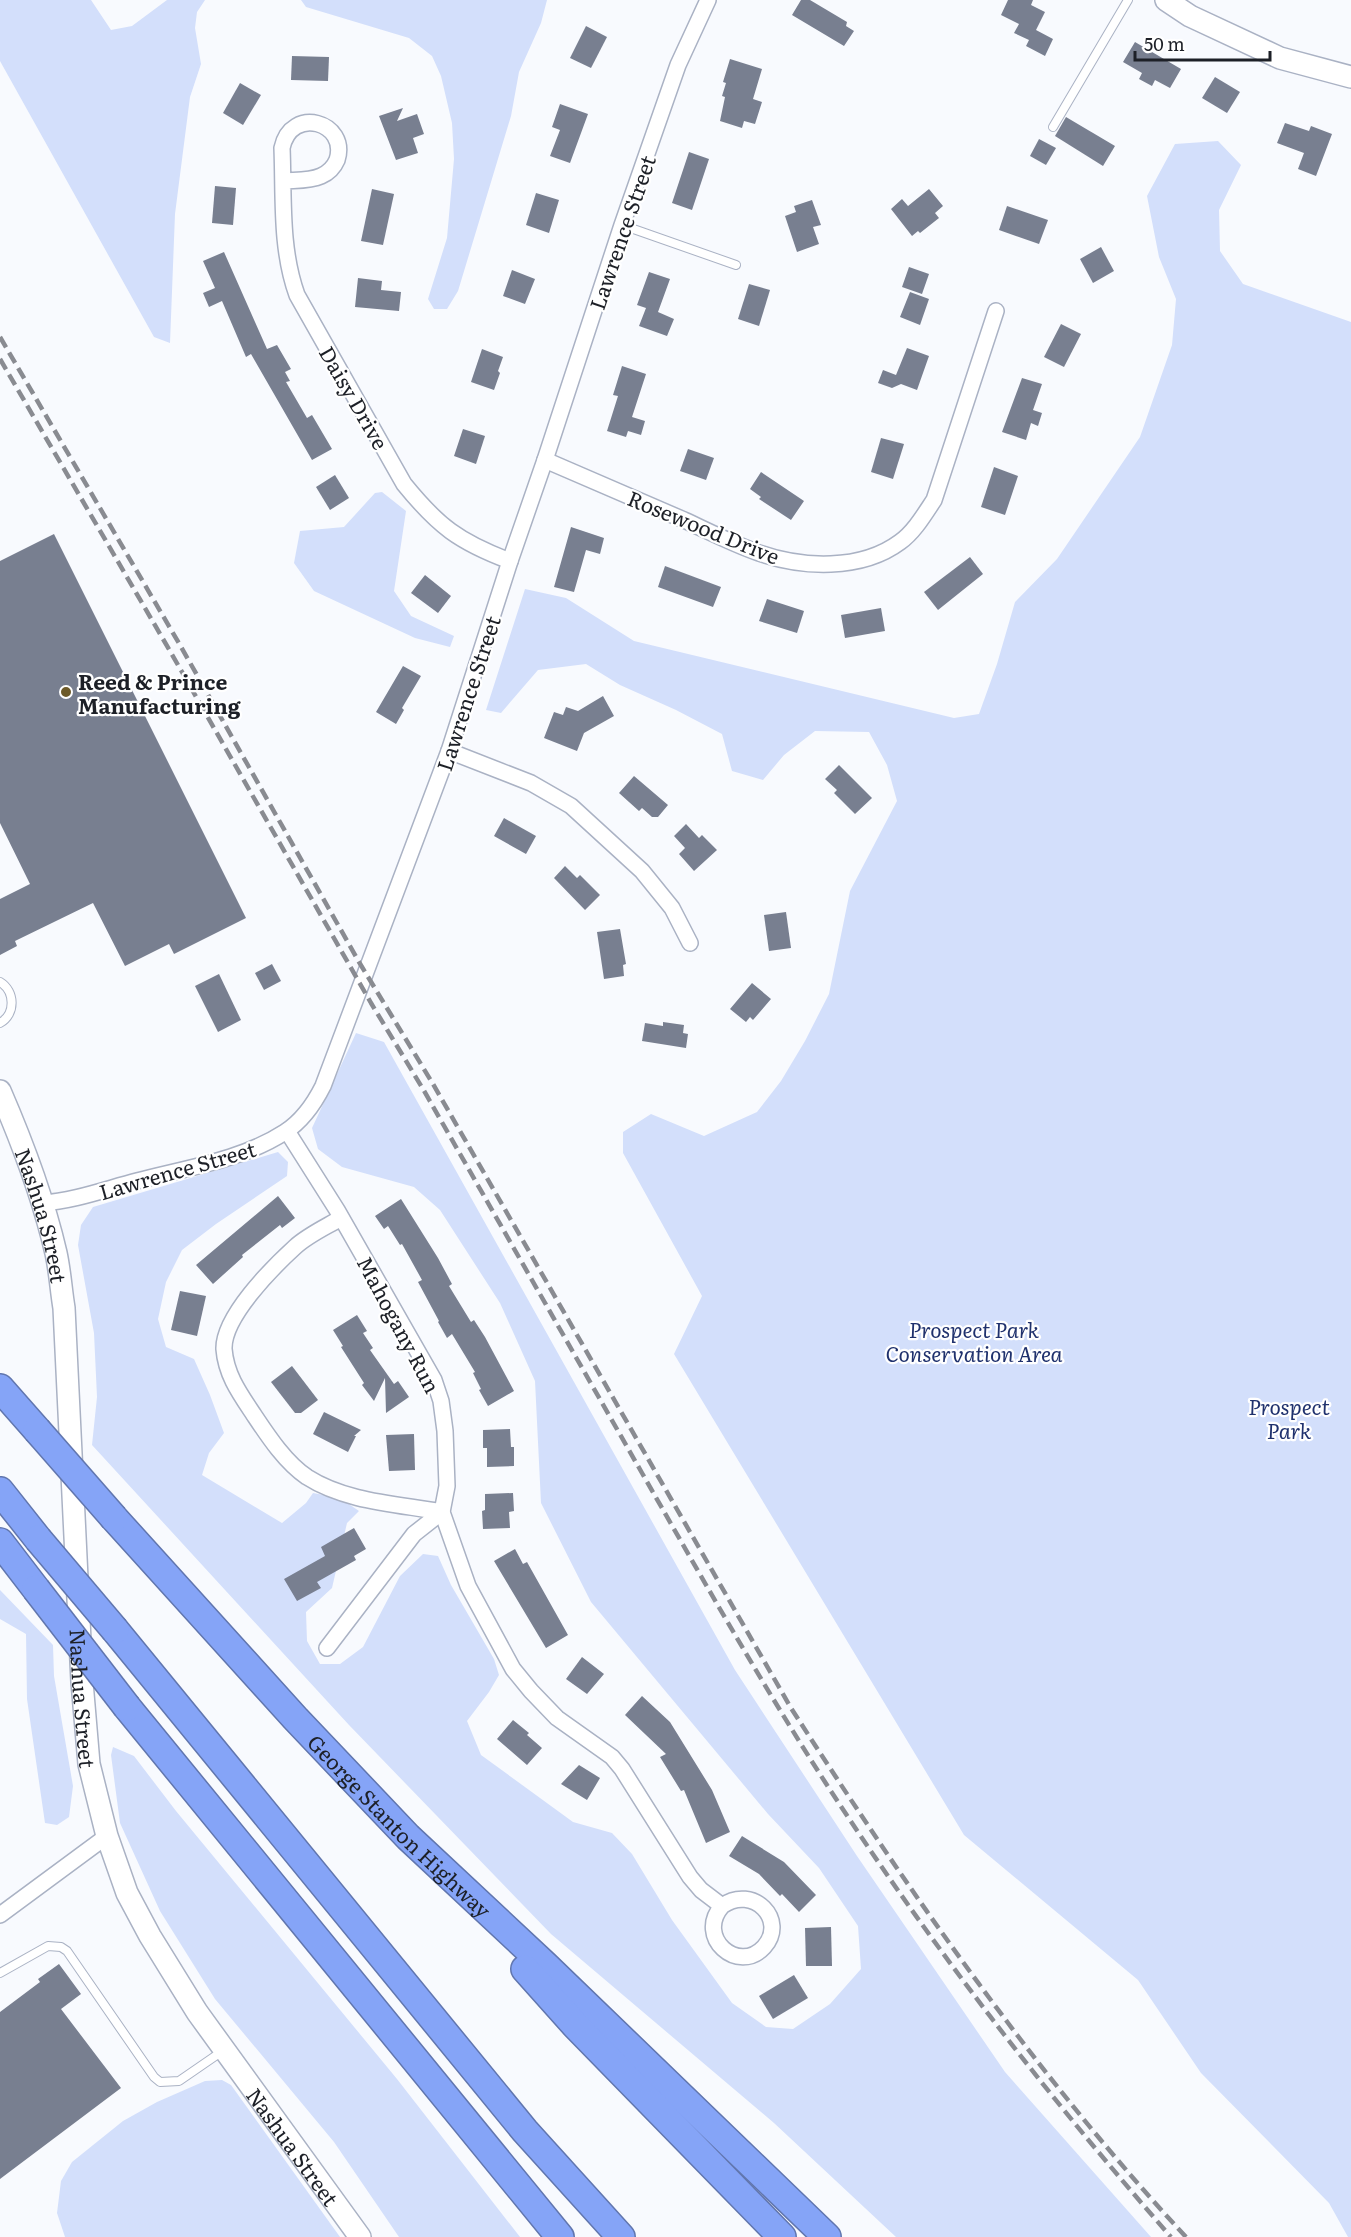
<svg xmlns="http://www.w3.org/2000/svg" width="1351" height="2237" viewBox="0 0 1351 2237" font-family="Literata,serif">
<rect width="100%" height="100%" fill="#f8fafe"/>
<g fill="#d3dffb">
<path d="M0 0H91L111 30 132 26 167 0H205L197 12 195 28 201 64 190 97 175 214 170 343 154 337 0 61Z"/>
<path d="M301 0H547L541 23 519 72 511 116 458 291 447 309H434L428 299 447 238 454 159 452 123 441 76 432 56 409 38 306 7Z"/>
<path d="M1218 141 1241 165 1219 210 1220 251 1243 284 1351 322V2237H1348L1329 2203 1201 2073 1138 1980 964 1835 674 1354 702 1296 623 1153V1132L651 1114 704 1136 757 1112 781 1081 805 1041 829 994 850 891 897 801 887 765 869 732 815 731 784 755 763 780 732 771 722 734 676 710 620 685 586 664 538 670 501 713 486 710 525 589 566 598 634 641 954 718 979 714 997 664 1015 602 1057 559 1140 437 1172 345 1176 299 1159 257 1147 196 1175 144Z"/>
<path d="M382 492 406 511 394 591 411 616 454 636 450 647 415 638 314 591 294 563 300 531 344 527 375 493Z"/>
<path d="M356 1033 384 1042 735 1670 857 1856 1005 2072 1151 2237H896L774 2123 551 1934 349 1725 92 1445 97 1397 94 1333 78 1245 81 1225 93 1207 278 1152 288 1162 287 1176 216 1224 182 1250 166 1282 158 1319 166 1347 194 1359 210 1395 224 1433 209 1453 202 1475 282 1523 306 1503 313 1493 340 1498 359 1511 347 1523 332 1588 306 1612 307 1641 320 1664H340L363 1647 400 1576 423 1554 438 1556 451 1585 494 1659 499 1675 489 1692 467 1721 481 1755 573 1822 612 1833 632 1854 672 1920 732 2003 766 2027 793 2029 830 2004 861 1969 858 1926 819 1868 768 1814 591 1602 541 1503 535 1381 500 1303 440 1210 414 1187 342 1167 318 1149 312 1128Z"/>
<path d="M0 1590 53 1645 54 1676 73 1786 69 1817 57 1825 45 1823 27 1699 26 1634 0 1619Z"/>
<path d="M113 1747 134 1756 176 1811 397 2079 520 2237H399L334 2142 215 1999 160 1911 120 1823 111 1755Z"/>
<path d="M222 2080 231 2085 340 2237H65L57 2213 61 2181 72 2162 123 2121 157 2102 205 2081Z"/>
</g>
<g fill="#787f90">
<path d="M801 0H810L847 22 846 26 854 31 844 46 792 15Z"/>
<path d="M1008 0H1033L1031 5 1045 12 1036 30 1053 39 1045 56 1026 46 1029 40 1014 33 1019 24 1001 15Z"/>
<path d="M586 26 607 37 591 68 570 58Z"/>
<path d="M1135 42 1181 69 1170 88 1155 80 1152 86 1139 79 1142 73 1123 62Z"/>
<path d="M292 56 329 57 328 81 291 80Z"/>
<path d="M730 59 762 69 753 99 762 102 755 124 744 121 742 128 720 121 725 97 722 96 726 83 723 82Z"/>
<path d="M1215 77 1240 92 1227 113 1202 98Z"/>
<path d="M240 83 261 95 243 125 223 113Z"/>
<path d="M560 104 588 114 570 163 550 156 560 130 552 127Z"/>
<path d="M403 108 397 121 417 114 424 134 413 138 418 153 396 160 379 116Z"/>
<path d="M1066 117 1115 146 1103 166 1055 136Z"/>
<path d="M1285 123 1309 131 1311 126 1332 134 1316 176 1298 169 1304 153 1277 143Z"/>
<path d="M1039 139 1056 148 1046 165 1030 156Z"/>
<path d="M689 152 709 159 692 210 672 203Z"/>
<path d="M215 186 236 188 233 225 212 223Z"/>
<path d="M372 189 394 194 383 245 361 241Z"/>
<path d="M929 189 943 206 935 213 939 218 920 233 918 231 912 236 891 209 902 199 908 206Z"/>
<path d="M536 193 559 200 549 233 526 225Z"/>
<path d="M812 200 821 225 813 227 819 244 797 252 785 216 796 212 794 206Z"/>
<path d="M1007 206 1048 220 1039 244 999 230Z"/>
<path d="M1101 247 1114 271 1093 283 1080 259Z"/>
<path d="M224 252 267 349 277 345 291 369 285 372 290 381 286 382 307 418 312 415 332 449 312 460 251 354 246 357 222 301 209 307 203 293 215 288 203 261Z"/>
<path d="M909 267 929 274 922 294 902 287Z"/>
<path d="M512 270 535 279 525 304 503 296Z"/>
<path d="M649 272 670 279 658 312 674 319 667 336 639 326 646 308 637 305Z"/>
<path d="M358 278 382 281 381 290 401 292 399 311 355 307Z"/>
<path d="M749 284 770 290 759 326 738 319Z"/>
<path d="M910 292 929 299 920 325 900 317Z"/>
<path d="M1061 324 1081 334 1064 367 1044 357Z"/>
<path d="M907 348 929 356 917 390 901 384 892 388 878 383 883 370 896 375Z"/>
<path d="M482 349 503 357 498 371 500 373 494 390 471 382Z"/>
<path d="M622 366 646 374 632 417 645 421 641 435 628 431 626 437 607 431 618 396 613 395Z"/>
<path d="M1022 378 1042 384 1033 410 1042 413 1038 426 1031 423 1026 440 1002 432Z"/>
<path d="M463 429 485 436 476 464 454 456Z"/>
<path d="M881 438 904 444 893 479 871 472Z"/>
<path d="M688 449 714 458 706 480 680 471Z"/>
<path d="M994 467 1018 476 1005 515 981 507Z"/>
<path d="M761 472 804 501 791 520 759 499 761 497 750 489Z"/>
<path d="M335 475 349 498 330 510 316 487Z"/>
<path d="M571 527 604 538 600 554 586 550 574 592 554 587Z"/>
<path d="M54 534 246 918 174 954 169 944 125 966 93 903 15 941 17 946 0 955V899L30 884 0 823V561Z"/>
<path d="M970 557 983 574 938 610 924 592Z"/>
<path d="M665 566 721 587 713 607 658 587Z"/>
<path d="M425 575 451 596 438 613 411 593Z"/>
<path d="M767 599 804 611 797 633 759 621Z"/>
<path d="M881 608 885 631 845 638 841 615Z"/>
<path d="M403 666 421 676 402 708 404 710 396 724 376 712Z"/>
<path d="M603 696 614 716 584 733 577 751 544 738 554 712 563 715 566 707 578 711Z"/>
<path d="M839 765 872 798 855 814 834 793 837 790 825 779Z"/>
<path d="M634 776 668 805 658 817H652L642 808 639 811 619 793Z"/>
<path d="M504 818 536 836 526 854 494 836Z"/>
<path d="M686 824 699 838 702 835 717 850 694 871 679 854 685 848 674 836Z"/>
<path d="M565 866 577 878 580 875 600 895 585 910 554 878Z"/>
<path d="M786 912 791 948 769 951 764 915Z"/>
<path d="M620 929 626 964 623 965 624 976 604 979 597 932Z"/>
<path d="M272 964 281 981 264 990 255 973Z"/>
<path d="M219 974 241 1020 218 1032 195 986Z"/>
<path d="M752 983 771 999 753 1020 750 1017 746 1022 730 1009Z"/>
<path d="M663 1022 684 1025 683 1033 688 1034 686 1048 642 1041 645 1023 663 1026Z"/>
<path d="M278 1196 295 1218 282 1228 280 1225 242 1255 243 1257 213 1284 196 1265Z"/>
<path d="M401 1199 438 1258 452 1284 449 1286 471 1322 474 1320 485 1337 514 1391 488 1406 479 1390 481 1389 473 1373 475 1372 452 1334 447 1338 438 1322 439 1321 418 1282 422 1280 402 1244 400 1245 388 1226 384 1229 375 1216Z"/>
<path d="M180 1291 206 1296 197 1336 171 1330Z"/>
<path d="M357 1315 367 1331 363 1333 373 1348 370 1350 394 1384 398 1381 409 1397 386 1413 385 1378 374 1401 362 1385 364 1383 341 1347 343 1346 333 1330Z"/>
<path d="M292 1366 318 1400 301 1413H295L271 1382Z"/>
<path d="M324 1412 361 1430 354 1436H356L348 1452 313 1434Z"/>
<path d="M510 1429 511 1447H514V1466L487 1467V1448H483V1430Z"/>
<path d="M414 1434 415 1470 389 1471 386 1435Z"/>
<path d="M513 1493 514 1511 509 1512 510 1528 483 1529 482 1511 485 1510V1494Z"/>
<path d="M354 1528 366 1549 354 1556 356 1560 317 1582 321 1588 297 1601 284 1579 325 1556 321 1547Z"/>
<path d="M515 1549 523 1564 527 1562 568 1635 546 1648 494 1561Z"/>
<path d="M582 1657 604 1674 587 1694 566 1679Z"/>
<path d="M642 1696 670 1722 712 1790 730 1832 706 1843 684 1790 681 1791 660 1757 666 1754 625 1715Z"/>
<path d="M513 1720 529 1733 527 1735 542 1748 527 1765 497 1739Z"/>
<path d="M579 1765 600 1778 587 1800 561 1784Z"/>
<path d="M742 1836 784 1862 816 1895 799 1912 782 1894 780 1896 759 1874 729 1856Z"/>
<path d="M831 1927 832 1966H806L805 1928Z"/>
<path d="M59 1964 81 1994 61 2009 121 2088 0 2179V2012L40 1982 38 1979Z"/>
<path d="M794 1975 808 1998 773 2019 759 1996Z"/>
</g>
<g fill="none" stroke-linecap="round" stroke-linejoin="round">
<g stroke="#aab2c4" stroke-width="10">
<g id="service">
<path d="M1053 127 1128 0"/>
<path d="M622 225 736 265"/>
<path d="M0 982C15 991 16 1014 0 1023"/>
<path d="M0 1973 48 1946 61 1947 67 1951 154 2077 160 2082 179 2081 224 2050"/>
</g>
</g>
<g stroke="#aab2c4" stroke-width="18">
<g id="minor">
<path d="M284 181C295 180 310 181 321 176 328 173 334 167 337 160 349 122 291 105 282 148 284 197 280 248 297 295L404 484C438 526 459 542 510 561"/>
<path d="M545 460C591 480 637 500 684 520 708 531 733 544 759 553 802 568 861 571 900 542 914 532 924 515 934 500L996 311"/>
<path d="M449 751 531 783 571 806 642 871 672 908 690 943"/>
<path d="M287 1131 337 1210 434 1380 441 1401 445 1431 447 1486 442 1512 468 1586 513 1669 531 1691 557 1718 612 1757 622 1769 690 1877 701 1890 722 1906C695 1937 738 1975 764 1947 788 1920 753 1884 722 1906"/>
<path d="M42 1203C74 1201 106 1189 137 1181 186 1168 242 1160 285 1132 302 1121 314 1104 323 1086L449 751 510 561 545 460 622 225 678 65 708 0"/>
<path d="M341 1218C326 1227 308 1235 295 1247 272 1268 223 1317 224 1349 226 1375 240 1394 254 1415 268 1436 285 1462 307 1477 346 1502 398 1504 442 1512"/>
<path d="M327 1648 414 1534 442 1512"/>
<path d="M0 1915 107 1836"/>
</g>
</g>
<g stroke="#aab2c4" stroke-width="24">
<g id="secondary">
<path d="M1166 0 1190 16 1280 58 1351 77"/>
<path id="s1" d="M0 1091C23 1144 43 1197 56 1253 60 1271 61 1290 64 1308L82 1682 89 1764 107 1836 127 1893 150 1936 197 2012 360 2237"/>
</g>
</g>
<g stroke="#6176ae" stroke-width="30">
<g id="motorway">
<path d="M0 1388 37 1430"/>
<path d="M0 1491 38 1539"/>
<path id="s2" d="M114 1518 295 1718 408 1837 545 1965 827 2237"/>
<path d="M0 1542 36 1589"/>
<path d="M115 1630 525 2131 621 2237"/>
<path d="M127 1707 560 2237"/>
<path d="M525 1969 575 2025 782 2237"/>
</g>
</g>
<use href="#service" stroke="#fff" stroke-width="8"/>
<use href="#minor" stroke="#fff" stroke-width="15"/>
<use href="#secondary" stroke="#fff" stroke-width="21"/>
<use href="#motorway" stroke="#85a4f7" stroke-width="27"/>
<g stroke="#898b91" stroke-width="4.5" stroke-dasharray="12 6" stroke-linecap="butt">
<path d="M0 337 180 645 359 962 433 1084 791 1708C910 1893 1036 2075 1186 2237"/>
<path d="M0 359 170 651 371 1003 423 1089C496 1217 569 1345 642 1473 706 1585 769 1697 840 1805 940 1957 1051 2100 1171 2237"/>
</g>
<g stroke="#6176ae" stroke-width="30" stroke-linecap="butt">
<g id="motorway-bridge">
<path d="M37 1430 114 1518"/>
<path d="M38 1539 115 1630"/>
<path d="M36 1589 127 1707"/>
</g>
</g>
<use href="#motorway-bridge" stroke="#85a4f7" stroke-width="27"/>
</g>
<circle fill="#6d5a28" stroke="#fff" stroke-width="2" cx="66" cy="692" r="6"/>
<g text-anchor="middle" dominant-baseline="central" stroke-width="4.5" stroke-linejoin="round" paint-order="stroke">
<g font-size="21" fill="#1d2027" stroke="#fff">
<text transform="translate(621 232) rotate(-71)">Lawrence Street</text>
<text transform="translate(355 397) rotate(60)">Daisy Drive</text>
<text transform="translate(704 526) rotate(22)">Rosewood Drive</text>
<text transform="translate(467 693) rotate(-72)">Lawrence Street</text>
<text transform="translate(177 1169) rotate(-16)">Lawrence Street</text>
<text stroke="none"><textPath href="#s1" startOffset="132">Nashua Street</textPath></text>
<text transform="translate(400 1324) rotate(62)">Mahogany Run</text>
<text stroke="none"><textPath href="#s1" startOffset="618">Nashua Street</textPath></text>
<text stroke="none"><textPath href="#s2" startOffset="420">George Stanton Highway</textPath></text>
<text stroke="none"><textPath href="#s1" startOffset="1122">Nashua Street</textPath></text>
</g>
<g font-size="21" font-weight="bold" fill="#1d2027" stroke="#fff" text-anchor="start">
<text x="78" y="680">Reed &amp; Prince<tspan x="78" dy="24">Manufacturing</tspan></text>
</g>
<g font-size="21" font-style="italic" fill="#1f316d" stroke="#fff">
<text x="974" y="1328">Prospect Park<tspan x="974" dy="24">Conservation Area</tspan></text>
<text x="1289" y="1405">Prospect<tspan x="1289" dy="24">Park</tspan></text>
</g>
</g>
<path d="M1135 51v9h135v-9" fill="none" stroke="#1d2027" stroke-width="3"/>
<text x="1144" y="51" font-size="18" fill="#1d2027" stroke="#ffffff" stroke-width="4.5" paint-order="stroke">50 m</text>
</svg>
